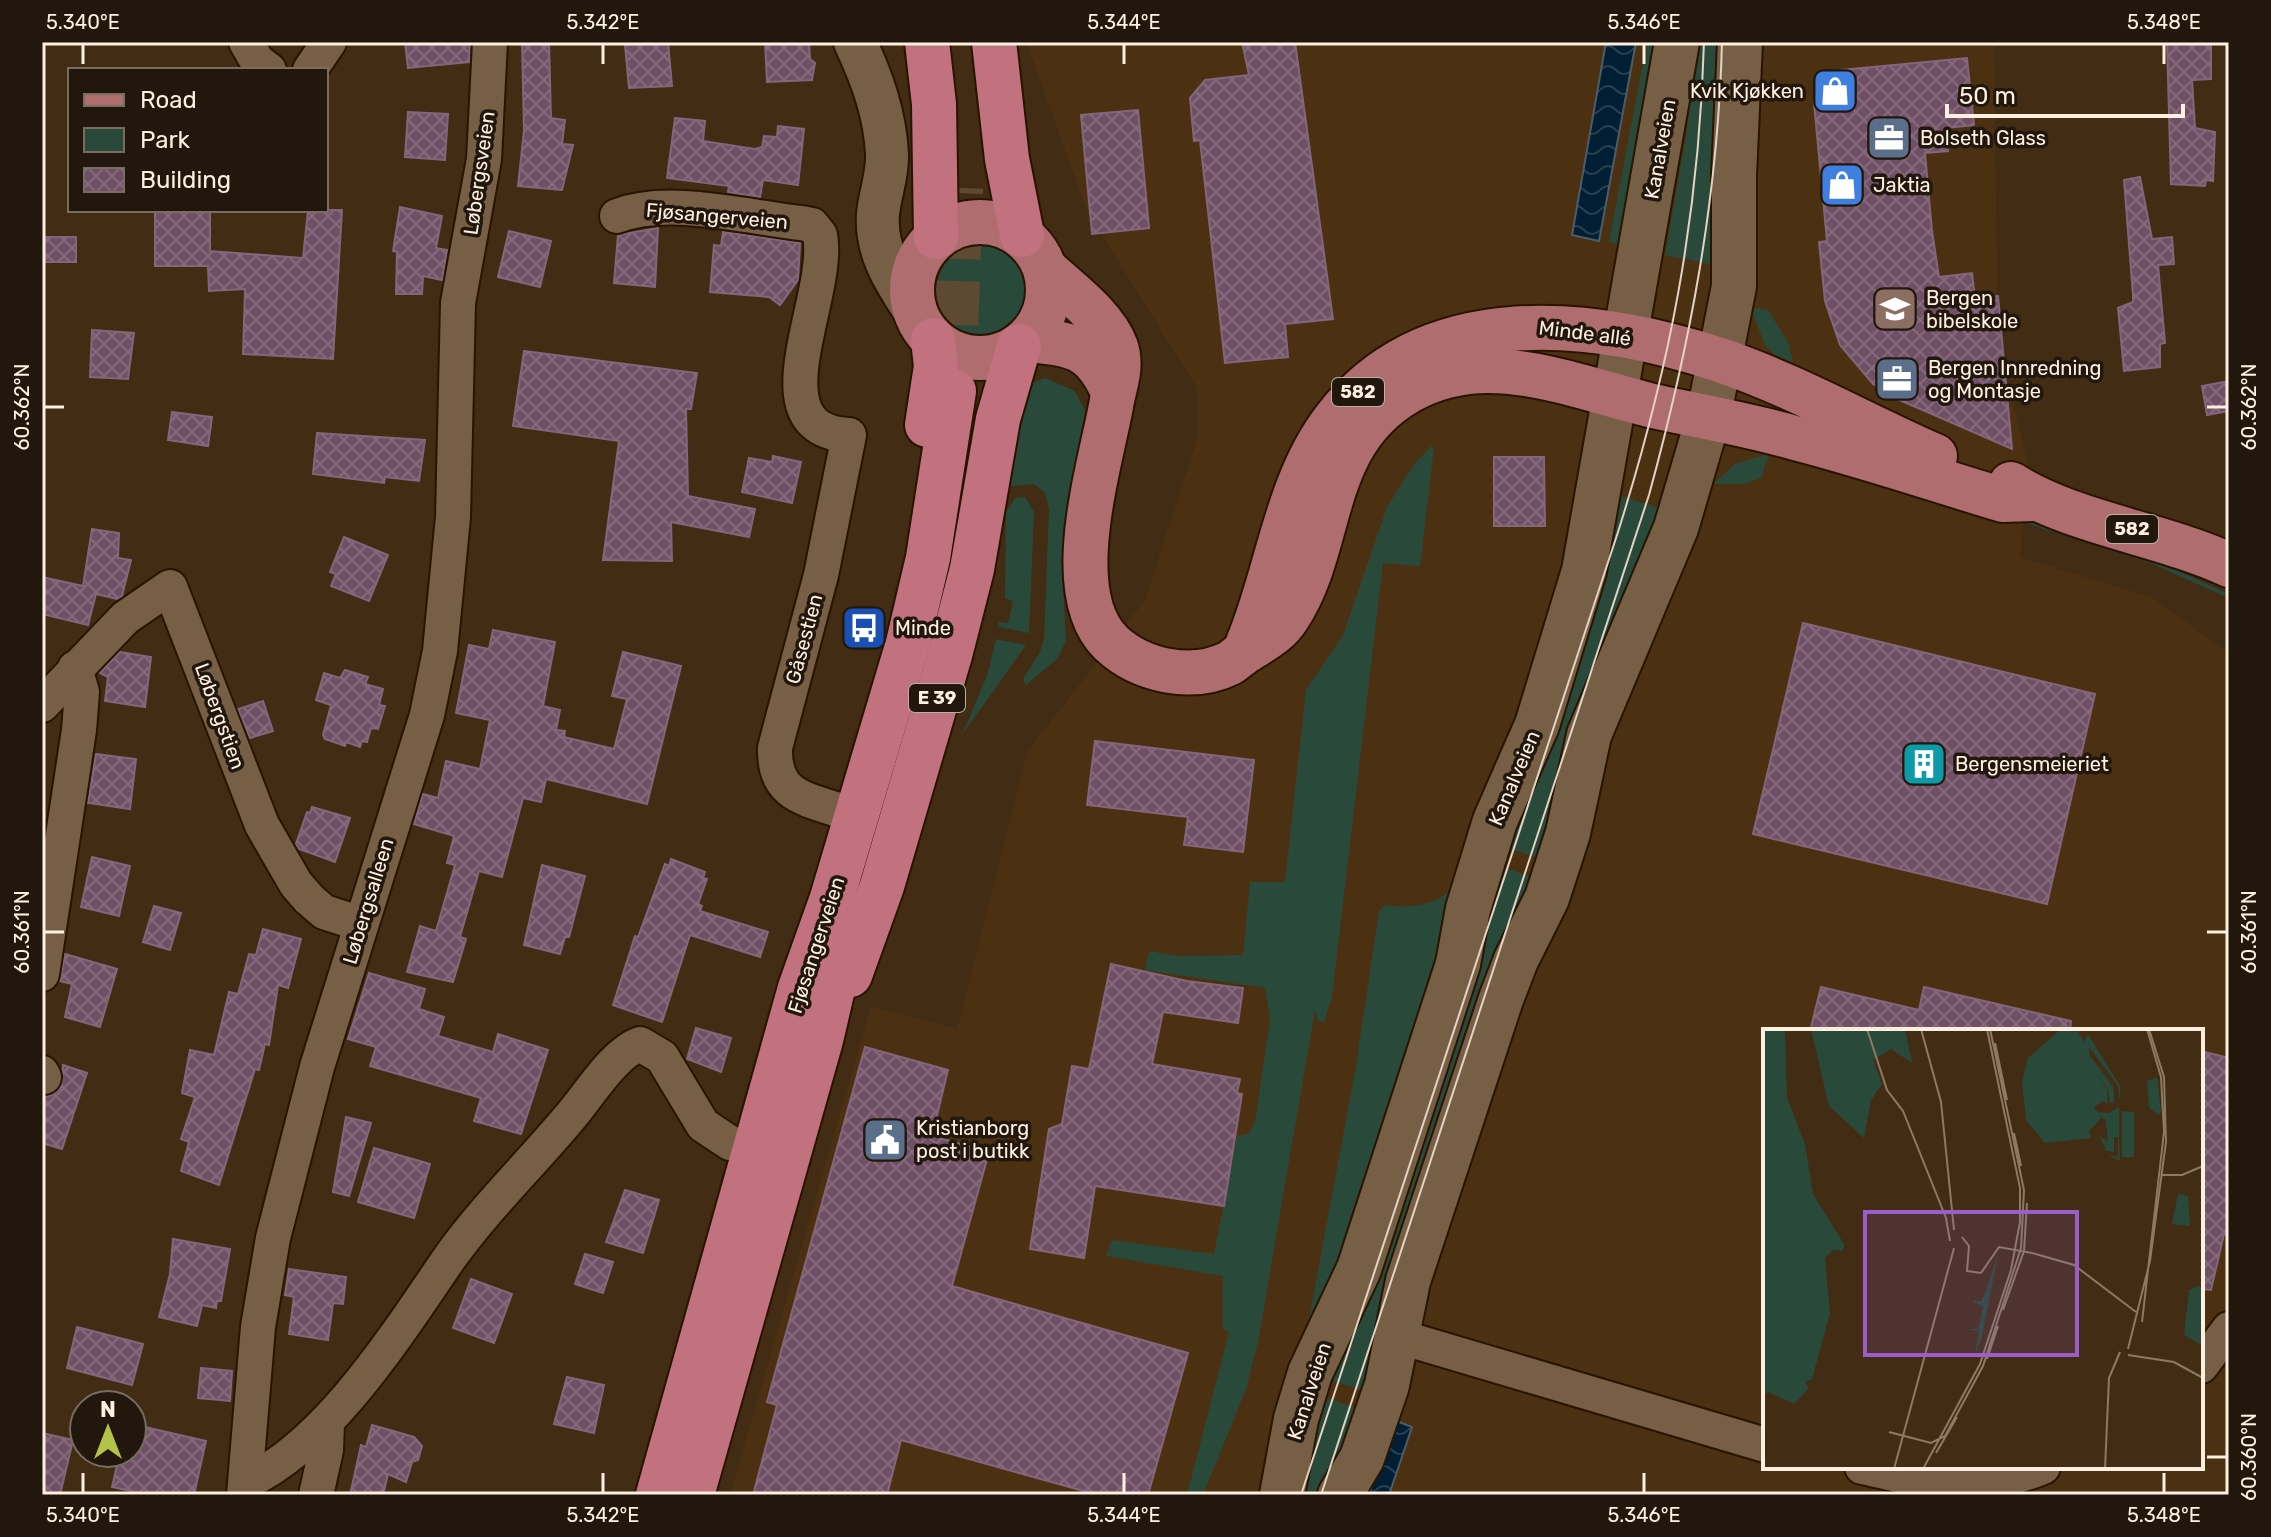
<svg xmlns="http://www.w3.org/2000/svg" width="2271" height="1537" viewBox="0 0 2271 1537" font-family="Rubik,sans-serif">
<defs>
<pattern id="water-waves" width="16" height="10" patternUnits="userSpaceOnUse" patternTransform="scale(2)"><rect width="16" height="10" fill="#011f34"/><path d="M0 5q4-4 8 0t8 0" fill="none" stroke="#274051"/></pattern>
<pattern id="building-cross-hatch" width="8" height="8" patternUnits="userSpaceOnUse" patternTransform="scale(2)"><rect width="8" height="8" fill="#705066"/><path d="M0 0l8 8M0 8l8-8" fill="none" stroke="#856a7c"/></pattern>
</defs>
<rect width="100%" height="100%" fill="#422c13"/>
<path fill="#4b3111" fill-rule="evenodd" d="M1026 42H1994L1998 345 2028 463 2020 557 2151 597 2229 653V1495H730L871 1006 957 1029 1027 752 1145 600 1197 439V388L1087 211ZM1765 1031H2201V1467H1765Z"/>
<g fill="#294a3b">
<path d="M1647 42H1658L1620 245 1609 242Z"/>
<path d="M1694 42H1731L1724 267 1665 255 1687 131Z"/>
<circle cx="981" cy="291" r="45"/>
<path d="M1750 307 1768 310 1789 344 1795 375 1765 345Z"/>
<path d="M1045 378 1075 391 1085 411 1062 569 1066 641 1057 659 1026 685 1023 679 1040 652 1044 638 1049 509 1045 493 1034 484 1008 486 1026 386Z"/>
<path d="M1431 446 1434 448 1420 566 1383 563 1332 997 1324 1022 1318 1021 1315 1010 1258 1342 1246 1389 1203 1495H1187L1229 1332 1222 1329 1223 1276 1106 1256 1112 1240 1214 1254 1237 1136 1248 1134 1255 1122 1270 1020 1265 988 1145 970 1149 951 1176 956 1243 955 1250 882H1285L1306 690 1343 635 1387 507 1414 464Z"/>
<path d="M1804 452 1829 456 2143 555 2229 594V598L2150 563 1851 467 1801 464Z"/>
<path d="M1769 454 1761 478 1743 484H1713L1735 464Z"/>
<path d="M1608 492 1666 510 1538 858 1496 844Z"/>
<path d="M1025 497 1034 512 1029 633 998 627 999 622 1008 623 1013 601 1005 598 1006 512 1015 498Z"/>
<path d="M996 639 1026 645 962 735 988 673Z"/>
<path d="M1491 863 1544 881 1375 1395 1319 1376Z"/>
<path d="M1461 881 1357 1247 1302 1357 1356 1066 1379 911 1386 905C1418 909 1439 904 1461 881Z"/>
<path d="M1324 1397 1370 1413 1332 1495H1291Z"/>
</g>
<g fill="url(#water-waves)" stroke="#4d5d68" stroke-width="2">
<path d="M1606 42H1636L1599 241 1572 235Z"/>
<path d="M1394 1420 1412 1427 1389 1495H1369Z"/>
</g>
<g fill="url(#building-cross-hatch)" stroke="#84667b" stroke-width="2">
<path d="M405 42H470L469 62 408 68Z"/>
<path d="M522 42H549L551 118 565 120 562 144 573 145 562 190 518 186 524 130Z"/>
<path d="M668 42 672 86 629 88 625 45Z"/>
<path d="M765 42H809L810 59 815 63 812 80 767 82Z"/>
<path d="M1242 42H1295L1333 319 1285 324 1288 357 1225 363 1200 140 1194 141 1190 98 1205 80 1249 75Z"/>
<path d="M2167 42H2211V79L2192 80 2195 128 2215 132 2213 181 2206 180 2205 186 2171 184Z"/>
<path d="M1967 58 1974 125 1946 128 1948 151 1925 153 1932 231 1939 277 1972 273 1975 298 1998 296 2012 449 1895 398 1873 384 1840 345 1825 301 1819 242 1827 241 1814 103 1818 86 1828 75 1841 70Z"/>
<path d="M1138 110 1149 228 1092 234 1081 115Z"/>
<path d="M408 112 448 114 445 160 405 157Z"/>
<path d="M675 118 705 121 703 141 755 149 762 147 764 136 777 137 778 126 804 129 798 185 763 180 760 197 728 192 729 186 667 178Z"/>
<path d="M2140 177 2152 239 2172 237 2174 264 2158 265 2165 343 2160 344V367L2124 371 2118 308 2133 302V295L2124 180Z"/>
<path d="M400 207 442 216 436 248 447 250 442 280 423 276 422 294H396L397 252 393 251Z"/>
<path d="M155 210H210V251L303 258 308 210H342L333 359 243 354 245 289 209 291 208 266H155Z"/>
<path d="M658 228 655 287 614 283 618 235Z"/>
<path d="M509 231 551 241 540 287 498 277Z"/>
<path d="M723 232 800 243 798 280 780 305 769 297 710 292 714 245 721 246Z"/>
<rect x="42" y="237" width="34" height="25"/>
<path d="M92 330 134 333 128 379 90 377Z"/>
<path d="M524 351 697 373 691 409H686L688 496 755 509 749 537 671 522 672 561 603 560 619 441 513 426Z"/>
<path d="M2229 381V411L2207 415 2202 386Z"/>
<path d="M172 412 212 417 208 446 168 440Z"/>
<path d="M317 433 425 440 419 481 385 477 384 483 313 474Z"/>
<path d="M773 456 801 462 792 503 742 492 749 458 772 462Z"/>
<path d="M1494 457H1544L1545 526H1494Z"/>
<path d="M92 529 119 533 118 558 131 560 122 596 117 599 96 594 88 625 42 614V577L83 586Z"/>
<path d="M344 537 388 555 369 601 331 586 336 574 330 572Z"/>
<path d="M1803 623 2095 694 2047 904 1753 834Z"/>
<path d="M493 630 555 642 543 706 560 710 556 730 565 731 564 737 614 749 627 699 612 696 623 652 681 666 647 804 546 779 541 802 523 798 502 877 479 871 460 937 466 939 453 982 407 972 420 926 436 931 455 865 447 863 454 836 414 824 423 794 438 798 446 761 480 769 490 720 456 713 469 645 489 649Z"/>
<path d="M120 652 151 657 145 707 105 701 108 677 100 673Z"/>
<path d="M345 670 368 677 365 684 383 689 379 705 385 706 378 729 371 728 367 742 362 741 360 747 346 742 345 746 325 739 323 735 331 705 316 700 324 673 340 678Z"/>
<path d="M263 701 273 731 250 738 238 709Z"/>
<path d="M1095 741 1254 760 1243 852 1184 845 1188 817 1087 805Z"/>
<path d="M96 754 136 759 130 809 88 803Z"/>
<path d="M312 807 350 818 335 862 299 849 296 844 307 812 310 813Z"/>
<path d="M92 857 130 866 119 916 81 907Z"/>
<path d="M671 859 705 872 703 878 707 879 698 904 702 906 700 911 768 932 760 957 690 935 662 1022 613 1005 635 936 638 937 665 864 669 866Z"/>
<path d="M542 865 585 876 569 937H565L560 954 524 945Z"/>
<path d="M154 906 181 913 170 950 143 942Z"/>
<path d="M263 929 301 939 288 988 278 985 269 1045 265 1044 259 1070 255 1069 219 1185 181 1171 189 1142 181 1139 195 1097 182 1093 190 1050 214 1055 229 992 238 994 249 954 256 955Z"/>
<path d="M65 954 117 969 100 1027 65 1017 72 984 60 981Z"/>
<path d="M1111 964 1187 981 1243 988 1238 1023 1163 1012 1152 1064 1240 1079 1237 1093 1242 1094 1224 1206 1095 1186 1084 1258 1030 1249 1049 1129 1062 1124 1072 1066 1089 1069Z"/>
<path d="M369 973 425 989 419 1009 444 1017 438 1036 493 1052 498 1034 548 1050 521 1134 474 1121 481 1098 370 1066 376 1047 348 1039Z"/>
<path d="M1821 987 1919 1010 1924 987 2071 1021 2070 1031H1810Z"/>
<path d="M696 1028 731 1038 721 1072 687 1059Z"/>
<path d="M865 1047 948 1070 932 1136 989 1152 952 1286 1188 1353 1148 1495H1098L901 1440 887 1495H753L777 1405 767 1402Z"/>
<path d="M2201 1051 2229 1058V1235L2224 1234 2211 1290 2201 1289Z"/>
<path d="M63 1065 87 1073 62 1149 42 1143V1097L52 1095 61 1087Z"/>
<path d="M346 1117 371 1123 349 1196 333 1192Z"/>
<path d="M374 1148 430 1164 414 1218 358 1202Z"/>
<path d="M625 1190 659 1200 643 1253 606 1242Z"/>
<path d="M173 1239 230 1249 221 1301H217L216 1308 202 1305 197 1326 159 1317 170 1274Z"/>
<path d="M585 1254 613 1262 603 1293 575 1284Z"/>
<path d="M289 1269 346 1277 343 1304 333 1303 328 1340 289 1334 294 1297 285 1295Z"/>
<path d="M471 1279 512 1294 494 1343 453 1328Z"/>
<path d="M77 1327 143 1344 132 1385 67 1368Z"/>
<path d="M201 1368 232 1371 230 1401 198 1398Z"/>
<path d="M567 1377 604 1385 594 1433 554 1424Z"/>
<path d="M132 1424 206 1441 194 1495H149L112 1487 120 1453H132Z"/>
<path d="M372 1425 414 1437 422 1446 418 1460 412 1462 406 1482 388 1474 383 1495H350L361 1445 366 1447Z"/>
<path d="M42 1433 73 1440 60 1495H42Z"/>
</g>
<g fill="none" stroke-linecap="round" stroke-linejoin="round">
<path stroke="#5e4932" stroke-width="44" stroke-dasharray="44 22" stroke-linecap="butt" d="M954 391 961 188"/>
<g stroke="#281400" stroke-width="38">
<g id="minor">
<path d="M246 42 257 61 269 70"/>
<path d="M310 70 329 42"/>
<path d="M617 216C669 196 746 217 801 223L812 225 820 235C832 296 752 431 849 435L821 575 775 748C774 791 797 797 835 809"/>
<path d="M42 705 125 618 170 587 262 825 296 884 309 899 324 912 361 924"/>
<path d="M42 974 79 730 82 692 75 668"/>
<path d="M42 1073 44 1077"/>
<path d="M1397 1336 1765 1445"/>
<path d="M2201 1366 2229 1329"/>
<path d="M1862 1467C1930 1482 1976 1495 2043 1467"/>
<path d="M246 1482C327 1446 398 1333 448 1260 484 1209 530 1165 570 1117 589 1095 614 1053 640 1044L662 1057 703 1125 730 1143"/>
<path d="M244 1495 258 1327 273 1238 317 1067 427 715 440 651 453 517 458 303 484 159 490 42"/>
<path d="M316 1495 326 1450 327 1423"/>
</g>
</g>
<g stroke="#281400" stroke-width="46">
<path id="tertiary" d="M855 42C872 78 885 114 887 154 888 175 880 193 878 214 875 251 895 281 914 310"/>
</g>
<g stroke="#281400" stroke-width="48">
<g id="secondary">
<path d="M1282 1495 1296 1419 1310 1373 1359 1269 1458 964 1468 909 1495 821 1537 725 1584 571 1677 42"/>
<path d="M1340 1495 1362 1458 1387 1385 1408 1281 1501 999 1516 960 1547 898 1568 833 1589 735 1676 528 1708 419 1734 286V175L1740 42"/>
</g>
</g>
<g stroke="#281400" stroke-width="48">
<g id="primary">
<circle cx="980" cy="290" r="68"/>
<path d="M1046 270C1069 291 1105 317 1116 347 1123 368 1114 386 1111 406 1099 470 1060 593 1111 643 1141 671 1192 682 1230 663 1236 659 1242 653 1248 650 1263 640 1278 633 1288 617 1336 545 1317 443 1409 391 1433 378 1460 371 1488 371 1542 371 1597 392 1649 405 1697 416 1747 424 1795 438 1865 456 1933 479 2003 500L2034 499"/>
<path d="M1028 340C1074 344 1093 347 1113 392"/>
<path d="M2011 484C2069 522 2162 534 2229 565"/>
<path d="M1248 643C1278 571 1286 482 1335 419 1427 299 1592 318 1720 360 1794 385 1864 425 1935 456"/>
</g>
</g>
<g stroke="#281400" stroke-width="48">
<g id="trunk">
<path d="M927 42 934 104 936 237"/>
<path d="M994 42 1007 159 1022 235"/>
<path d="M927 425 936 366 933 340"/>
<path d="M850 975 882 886 950 655 972 569 998 419 1019 346"/>
<path d="M658 1495 800 988 832 898 908 643 928 558 954 391"/>
<path d="M692 1495 821 1040 845 937"/>
</g>
</g>
<use href="#minor" stroke="#775f45" stroke-width="34"/>
<use href="#tertiary" stroke="#775f45" stroke-width="42"/>
<use href="#secondary" stroke="#775f45" stroke-width="44"/>
<use href="#primary" stroke="#af6d70" stroke-width="44"/>
<use href="#trunk" stroke="#c2727e" stroke-width="44"/>
<g stroke="#e3d3c4" stroke-width="2">
<path d="M1301 1495 1618 532C1670 367 1699 216 1704 42"/>
<path d="M1321 1495 1649 495C1690 345 1718 198 1722 42"/>
</g>
</g>
<path fill="none" stroke="#feefe1" stroke-width="3" d="M83 44V64M603 44V64M1124 44V64M1644 44V64M2164 44V64M44 407H64M2207 407H2227M44 932H64M2207 932H2227M2207 1457H2227M83 1473V1493M603 1473V1493M1124 1473V1493M1644 1473V1493M2164 1473V1493"/>
<defs>
<g id="shop-square" transform="scale(2.3)"><rect x="-9" y="-9" width="18" height="18" rx="4" fill="#3f7fe0" stroke="#21170d"/><path d="M-5-2.5h2.3a2.7 3.5 0 0 1 5.4 0H5L5.5 6h-11ZM-1.5-2.5h3a1.5 2.3 0 0 0-3 0Z" fill="#fff"/></g>
<g id="office-square" transform="scale(2.3)"><rect x="-9" y="-9" width="18" height="18" rx="4" fill="#5c6f8a" stroke="#21170d"/><path d="M-6-3h4V-5.5h4V-3h4V5H-6ZM-1-4.5V-3h2v-1.5ZM-6 0V1H6V0Z" fill="#fff"/></g>
<g id="school-square" transform="scale(2.3)"><rect x="-9" y="-9" width="18" height="18" rx="4" fill="#8d6e63" stroke="#21170d"/><path d="M0-5L7-2L0 1L-7-2ZM-4 1L0 2.5L4 1V4Q0 6-4 4Z" fill="#fff"/></g>
<g id="bus-square" transform="scale(2.3)"><rect x="-9" y="-9" width="18" height="18" rx="4" fill="#1a4fb4" stroke="#21170d"/><path d="M-5-6H5V4H4V6H2V4H-2V6H-4V4H-5ZM-3.5-4V0h7V-4ZM-3.5 1.2v1.5H-2V1.2ZM2 1.2v1.5H3.5V1.2Z" fill="#fff"/></g>
<g id="building-square" transform="scale(2.3)"><rect x="-9" y="-9" width="18" height="18" rx="4" fill="#0f9aa8" stroke="#21170d"/><path d="M-4-6H4V6H1V3H-1V6H-4ZM-2.5-4.3h1.7v1.8h-1.7ZM.8-4.3h1.7v1.8H.8ZM-2.5-1h1.7V.8h-1.7ZM.8-1h1.7V.8H.8Z" fill="#fff"/></g>
<g id="civic-square" transform="scale(2.3)"><rect x="-9" y="-9" width="18" height="18" rx="4" fill="#5c6f8a" stroke="#21170d"/><path d="M-.6-6.5H3V-4.5H.6V-3L4-1V1h2V6H-6V1h2V-1L-.6-3ZM-1.2 2.5V6h2.4V2.5Z" fill="#fff"/></g>
</defs>
<g fill-rule="evenodd">
<use href="#shop-square" x="1835" y="91"/>
<use href="#office-square" x="1889" y="138"/>
<use href="#shop-square" x="1842" y="185"/>
<use href="#school-square" x="1895" y="309"/>
<use href="#office-square" x="1897" y="379"/>
<use href="#bus-square" x="864" y="628"/>
<use href="#building-square" x="1924" y="764"/>
<use href="#civic-square" x="885" y="1140"/>
</g>
<g text-anchor="middle" dominant-baseline="central" stroke-width="7" stroke-linejoin="round" paint-order="stroke">
<g fill="#21170d" stroke="#bcaea1" stroke-width="2">
<rect x="1332" y="378" width="52" height="28" rx="6"/>
<rect x="2106" y="515" width="52" height="28" rx="6"/>
<rect x="909" y="684" width="56" height="28" rx="6"/>
</g>
<g font-size="18" font-weight="bold" fill="#feefe1">
<text x="1358" y="392">582</text>
<text x="2132" y="529">582</text>
<text x="937" y="698">E 39</text>
</g>
<g font-size="20" fill="#feefe1" stroke="#21170d" text-anchor="start">
<text x="1804" y="91" text-anchor="end">Kvik Kjøkken</text>
<text x="1920" y="138">Bolseth Glass</text>
<text x="1873" y="185">Jaktia</text>
<text x="1926" y="298">Bergen<tspan x="1926" dy="23">bibelskole</tspan></text>
<text x="1928" y="368">Bergen Innredning<tspan x="1928" dy="23">og Montasje</tspan></text>
<text x="895" y="628">Minde</text>
<text x="1955" y="764">Bergensmeieriet</text>
<text x="916" y="1128">Kristianborg<tspan x="916" dy="23">post i butikk</tspan></text>
</g>
<g font-size="20" fill="#feefe1" stroke="#21170d">
<text transform="translate(1660 149) rotate(-80)">Kanalveien</text>
<text transform="translate(479 173) rotate(-82)">Løbergsveien</text>
<text transform="translate(717 216) rotate(5)">Fjøsangerveien</text>
<text transform="translate(1585 333) rotate(7)">Minde allé</text>
<text transform="translate(804 639) rotate(-75)">Gåsestien</text>
<text transform="translate(220 716) rotate(70)">Løbergstien</text>
<text transform="translate(1514 778) rotate(-67)">Kanalveien</text>
<text transform="translate(368 901) rotate(-73)">Løbergsalleen</text>
<text transform="translate(816 945) rotate(-72)">Fjøsangerveien</text>
<text transform="translate(1309 1391) rotate(-72)">Kanalveien</text>
</g>
</g>
<g transform="translate(1763 1029)">
<rect width="440" height="440" fill="#422c13"/>
<path d="M315 2 321 13 325 5 357 57V74L355 57 326 18 327 27 351 59V74H347L345 61 312 11 310 3ZM394 48 398 82 396 86 386 79 384 52ZM356 78V105L357 132 345 126 355 128V108H351V123L343 122 337 107 345 113 343 92 333 83 346 84ZM359 82 371 83V128H359ZM235 225 219 308 212 326 216 302 205 300H215L220 278 209 272H218L222 265ZM435 257 440 260V317L421 306 426 261Z" fill="#294a3b"/>
<path d="M0 0H22L24 69 42 115 50 165 81 215 80 222 70 221 62 229 67 284 49 350 42 353 46 359 31 375 5 363 0 367Z" fill="#294a3b"/>
<path d="M48 0H142L149 34 128 20 110 31 119 55 108 71 101 109 66 77Z" fill="#294a3b"/>
<path d="M297 1H309L344 61 345 75 340 72 331 78 338 89 326 102 328 109 282 114 263 91 259 52 265 29ZM415 165 425 167 427 197 409 195Z" fill="#294a3b"/>
<path fill="none" stroke="#8d7a65" stroke-width="2" d="M104 0 124 61 140 82 183 189 187 212M158 0 178 73 191 201M232 14 244 71M251 104 258 137M399 146H419L440 137M199 208 206 217 204 242 218 244M218 244 236 218 269 224 311 236 373 283M240 281 261 222 264 174M379 293 401 103 398 48 384 0M365 320 387 232 403 113 401 48 386 0M365 326 411 333 440 349M224 330 235 297M126 403 168 414 182 407 220 337 258 219 261 161 227 0M173 424 194 388M131 440 191 219M160 440 217 335 248 241 257 193V159L224 0M342 440 346 349 357 323"/>
<path fill="#9c5dc8" fill-opacity="0.15" stroke="#9c5dc8" stroke-width="4" d="M102 183H314V326H102Z"/>
<rect width="440" height="440" fill="none" stroke="#feefe1" stroke-width="4"/>
</g>
<rect width="2271" height="1537" fill="none" stroke="#21170d" stroke-width="88"/>
<rect x="68" y="68" width="260" height="144" fill="#21170d" stroke="#796d62" stroke-width="2"/>
<rect x="84" y="94" width="40" height="12" fill="#af6d70" stroke="#796d62" stroke-width="2"/>
<text x="140" y="108" font-size="24" fill="#feefe1">Road</text>
<rect x="84" y="128" width="40" height="24" fill="#294a3b" stroke="#796d62" stroke-width="2"/>
<text x="140" y="148" font-size="24" fill="#feefe1">Park</text>
<rect x="84" y="168" width="40" height="24" fill="url(#building-cross-hatch)" stroke="#796d62" stroke-width="2"/>
<text x="140" y="188" font-size="24" fill="#feefe1">Building</text>
<g transform="translate(108 1429)"><circle r="38" fill="#21170d" stroke="#796d62" stroke-width="2"/>
<path d="M0-6L14 30L0 20L-14 30Z" fill="#b5c249"/>
<text y="-12" font-size="22" font-weight="bold" text-anchor="middle" fill="#feefe1">N</text>
</g>
<path d="M1947 104v12h236v-12" fill="none" stroke="#feefe1" stroke-width="4"/>
<text x="1959" y="104" font-size="24" fill="#feefe1" stroke="#21170d" stroke-width="6" paint-order="stroke">50 m</text>
<rect x="44" y="44" width="2183" height="1449" fill="none" stroke="#feefe1" stroke-width="3"/>
<g font-size="20" text-anchor="middle" fill="#feefe1">
<text x="83" y="29">5.340°E</text>
<text x="603" y="29">5.342°E</text>
<text x="1124" y="29">5.344°E</text>
<text x="1644" y="29">5.346°E</text>
<text x="2164" y="29">5.348°E</text>
<text transform="translate(22 407) rotate(-90)" y="7">60.362°N</text>
<text transform="translate(2249 407) rotate(-90)" y="7">60.362°N</text>
<text transform="translate(22 932) rotate(-90)" y="7">60.361°N</text>
<text transform="translate(2249 932) rotate(-90)" y="7">60.361°N</text>
<text transform="translate(2249 1457) rotate(-90)" y="7">60.360°N</text>
<text x="83" y="1522">5.340°E</text>
<text x="603" y="1522">5.342°E</text>
<text x="1124" y="1522">5.344°E</text>
<text x="1644" y="1522">5.346°E</text>
<text x="2164" y="1522">5.348°E</text>
</g>
</svg>
